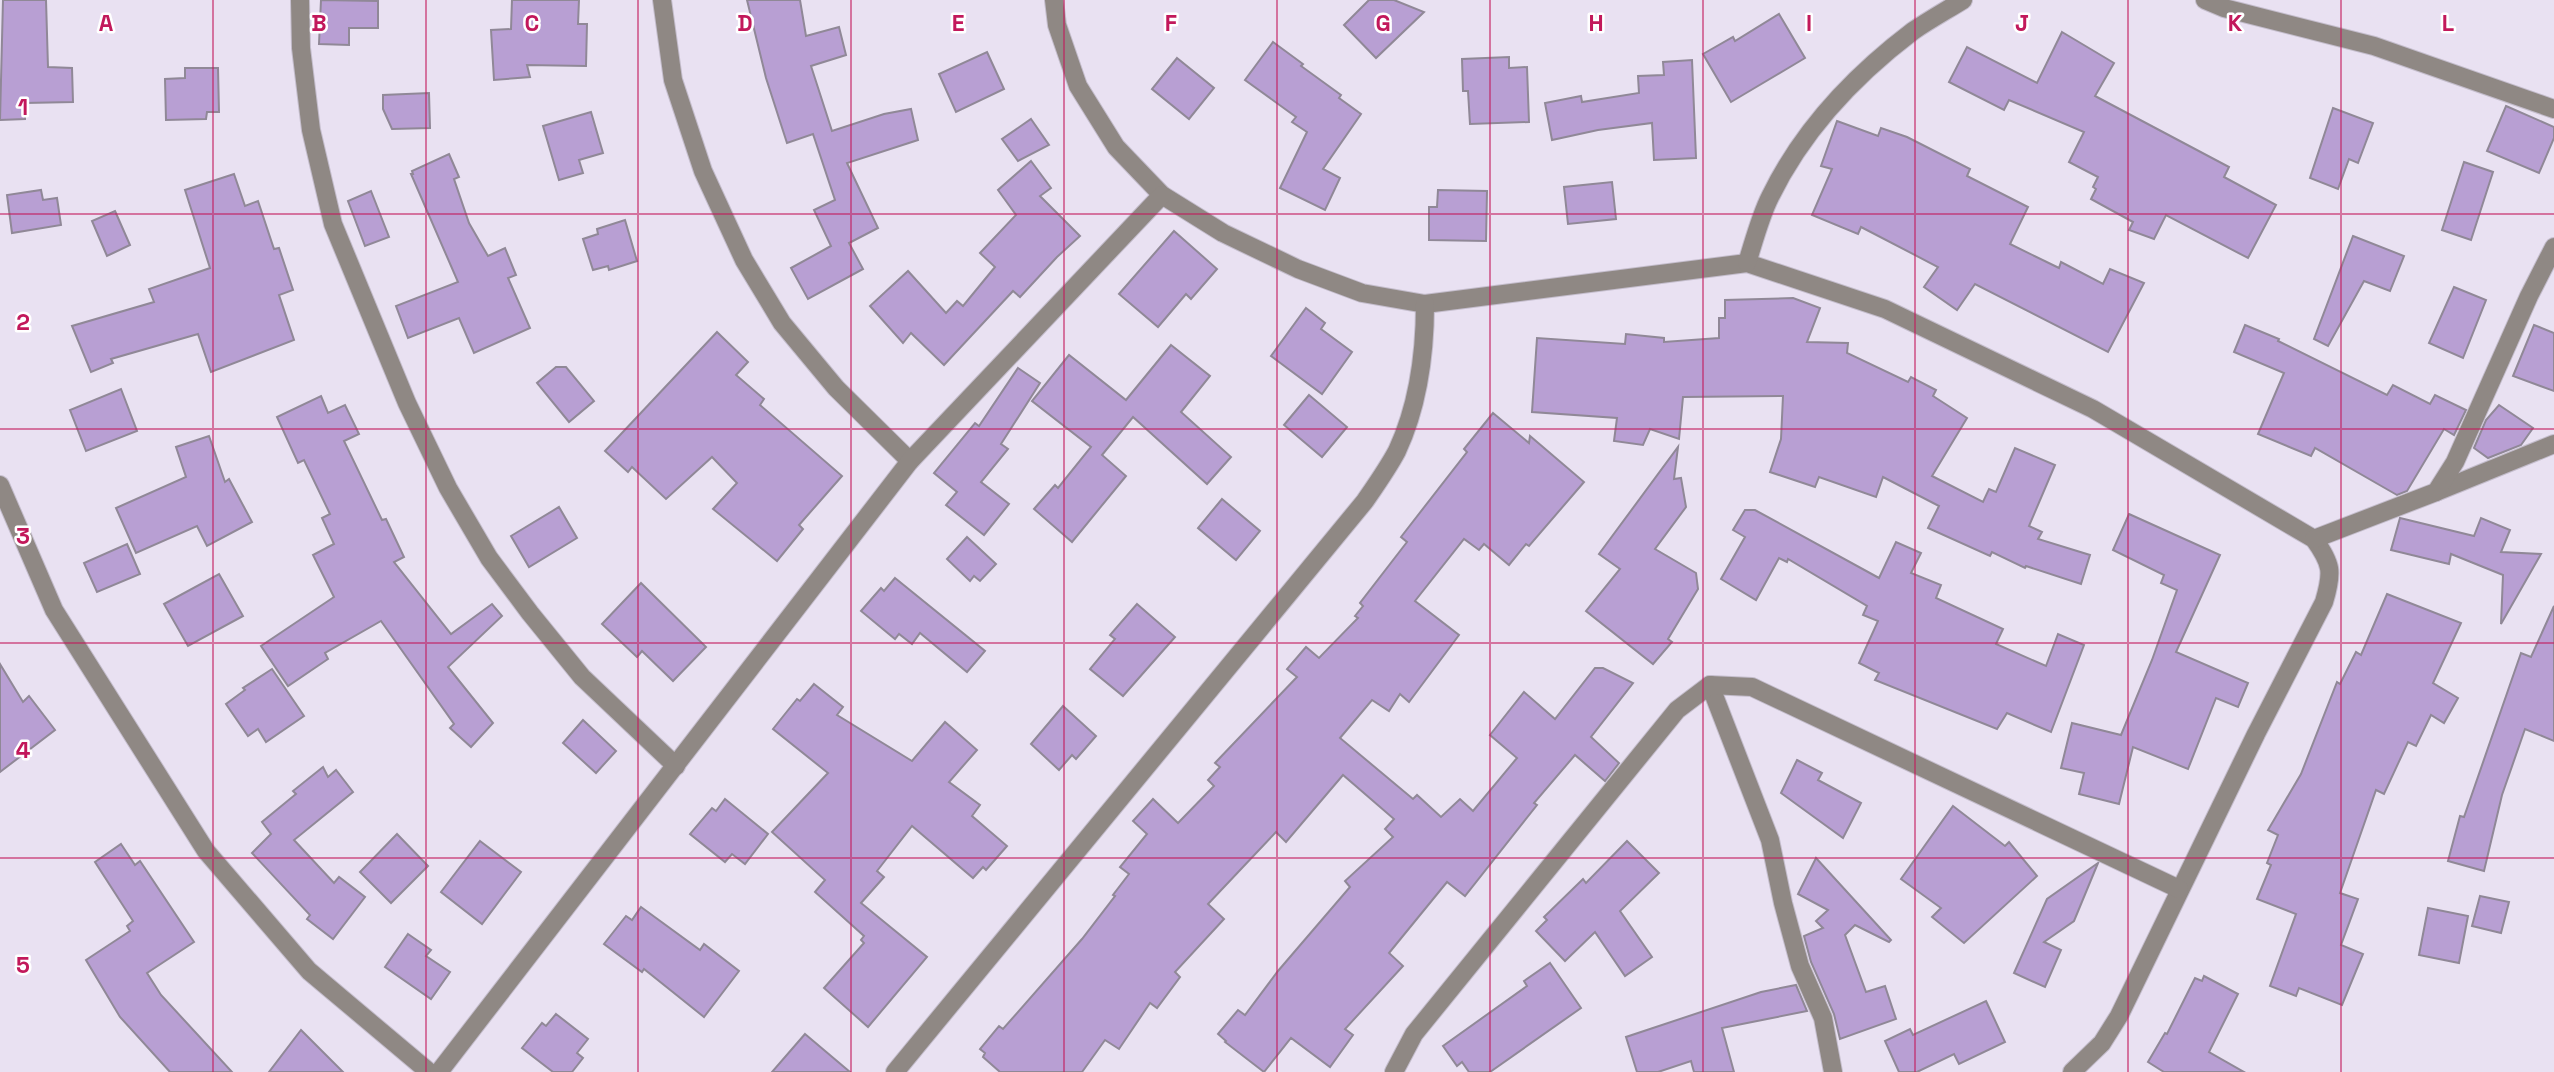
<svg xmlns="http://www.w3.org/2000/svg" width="2554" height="1072" viewBox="0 0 2554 1072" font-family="'Space Grotesk',sans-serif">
<rect width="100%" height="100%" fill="#e9e1f2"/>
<g fill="#b89fd3" stroke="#908897" stroke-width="2">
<path d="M3 0H46L48 67 72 68 73 102 25 103V119L0 120Z"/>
<path d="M321 0 378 1V28H349V45L319 44Z"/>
<path d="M512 0H579L578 24H587L586 66 527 65 530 77 494 80 491 30 511 29Z"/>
<path d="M747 0H800L806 36 839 27 846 55 811 66 832 131 884 114 911 109 918 140 847 163 878 228 849 243 863 269 808 299 791 268 831 246 814 210 835 200 813 134 787 143 766 78Z"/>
<path d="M1369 0H1394L1424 12 1376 58 1344 25Z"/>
<path d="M1779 14 1805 58 1731 102 1703 54 1733 37 1735 41Z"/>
<path d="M2062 32 2114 63 2095 96 2229 167 2224 177 2276 205 2248 258 2166 215 2154 239 2129 230 2133 222 2091 199 2096 189 2093 187 2098 177 2069 162 2084 132 2009 100 2004 110 1949 82 1967 47 2037 83Z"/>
<path d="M1273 42 1303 64 1301 66 1341 95 1339 98 1361 114 1323 169 1340 178 1325 210 1280 188 1307 132 1292 122 1296 117 1245 80Z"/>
<path d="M987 52 1004 89 956 112 939 74Z"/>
<path d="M1509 57V68L1527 67 1529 122 1470 124 1468 91H1463L1462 59Z"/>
<path d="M1177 58 1214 88 1189 119 1152 89Z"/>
<path d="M1692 60 1696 158 1654 160 1652 123 1598 130 1552 140 1545 103 1581 96 1582 102 1639 93 1638 76 1664 75 1663 62Z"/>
<path d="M185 68H218L219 112H207L206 119 166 120 165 79 185 78Z"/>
<path d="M429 93 430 128 392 129 383 109V95Z"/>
<path d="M2506 106 2554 127V138L2539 173 2487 151Z"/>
<path d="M2333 108 2373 123 2358 163 2349 159 2338 189 2310 178Z"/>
<path d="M591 112 603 153 579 160 583 173 559 180 543 126Z"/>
<path d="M1031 119 1049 145 1018 161 1002 139Z"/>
<path d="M1837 121 1878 136 1881 128 1907 137 1970 169 1967 176 2028 207 2010 244 2059 268 2061 262 2103 284 2110 269 2144 283 2108 352 1975 284 1957 310 1924 287 1938 267 1861 227 1858 234 1812 215 1832 169 1821 166Z"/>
<path d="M449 154 459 177 454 179 469 223 488 256 505 248 516 275 508 278 530 328 474 353 459 318 408 338 396 306 458 282 411 174H413L412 171Z"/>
<path d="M1031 161 1051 188 1040 196 1080 236 1057 257 1020 297 1013 291 944 365 911 333 903 343 870 306 908 271 946 313 957 301 963 306 995 267 980 253 1016 215 998 190Z"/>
<path d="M2464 162 2493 172 2471 240 2442 230Z"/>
<path d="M234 174 245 206 258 201 274 249 279 248 293 290 279 295 294 340 211 372 198 334 111 359 113 363 91 372 72 326 154 302 149 289 210 268 185 190Z"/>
<path d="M1612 182 1616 219 1568 224 1564 187Z"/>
<path d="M41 190 43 200 57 198 61 225 12 233 7 195Z"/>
<path d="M1438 190 1487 191 1486 241 1429 240V207H1437Z"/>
<path d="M371 191 389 237 365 246 348 201Z"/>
<path d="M115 211 130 245 107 256 92 221Z"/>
<path d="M625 220 637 261 609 270 608 266 593 270 583 239 598 234 597 229Z"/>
<path d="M1174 231 1217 269 1191 299 1186 294 1158 327 1119 294Z"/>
<path d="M2353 236 2404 256 2390 291 2364 281 2328 346 2314 339Z"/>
<path d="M2454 287 2486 300 2463 358 2429 343Z"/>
<path d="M1793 298 1820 308 1807 342 1848 343 1847 353 1908 382 1911 377 1936 390 1933 396 1967 418 1932 476 1983 502 1989 489 1996 492 2015 448 2055 465 2029 526 2042 532 2038 539 2090 555 2081 584 2026 566 2025 568 1992 552 1990 556 1928 528 1939 506 1883 477 1876 497 1819 477 1815 487 1770 472 1781 439 1783 396 1683 397 1679 439 1650 429 1643 445 1614 441 1617 418 1532 412 1537 338 1625 344 1626 334 1664 338V342L1719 338V318H1725V300Z"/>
<path d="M1306 308 1325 323 1321 329 1352 352 1322 394 1271 356Z"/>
<path d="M2245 325 2279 339 2278 341 2387 395 2393 385 2430 404 2435 395 2466 410 2454 435 2444 429 2407 491 2397 495 2315 448 2311 456 2258 434 2284 373 2234 352Z"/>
<path d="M2534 325 2554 333V391L2513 376Z"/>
<path d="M717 332 748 362 736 375 764 399 760 405 842 476 799 525 803 529 777 561 713 509 737 483 712 457 666 499 632 467 628 472 605 451Z"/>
<path d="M1171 345 1210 376 1181 412 1231 457 1207 484 1133 417 1102 455 1126 476 1072 542 1034 509 1055 485 1058 488 1091 447 1032 401 1069 355 1126 400Z"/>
<path d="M556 367H566L594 401 569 422 537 383Z"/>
<path d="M1018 368 1040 383 1001 444 1008 449 981 482 1009 504 984 535 946 505 957 492 934 473 975 423 979 426Z"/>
<path d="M121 389 137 431 86 451 70 410Z"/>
<path d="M1309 395 1347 427 1322 457 1284 425Z"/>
<path d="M321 396 328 413 345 405 359 434 344 441 382 520 386 519 404 557 394 562 451 634 492 604 502 616 448 667 493 723 471 747 450 728 454 724 381 621 325 653 328 659 288 686 261 646 334 597 313 555 334 544 322 518 330 514 304 460 298 463 277 417Z"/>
<path d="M2499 405 2533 428 2521 445 2488 458 2474 448 2486 420Z"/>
<path d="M1493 413 1529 443 1530 436 1584 482 1529 546 1526 544 1509 565 1484 544 1479 550 1464 539 1415 601 1459 635 1409 702 1400 694 1389 711 1372 700 1340 738 1413 799 1417 795 1441 817 1460 799 1473 811 1517 758 1490 735 1524 692 1555 719 1595 668H1603L1633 683 1591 737 1619 763 1605 781 1575 755 1534 803 1537 805 1465 896 1447 882 1389 953 1403 966 1345 1029 1353 1035 1330 1067 1291 1038 1264 1072 1225 1042 1226 1041 1218 1034 1238 1010 1245 1015 1278 971 1350 887 1345 881 1393 837 1385 829 1394 819 1343 775 1286 842 1276 832 1208 904 1224 919 1175 972 1180 977 1157 1008 1150 1003 1119 1049 1105 1040 1082 1072H1000L983 1057 985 1053 980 1049 999 1026 1003 1029 1082 939 1115 896 1113 895 1129 874 1120 867 1147 834 1133 821 1153 799 1178 823 1214 786 1208 780 1220 767 1215 763 1297 677 1287 669 1306 647 1319 658 1358 618 1355 616 1363 606 1360 603 1407 542 1401 537 1467 452 1464 449Z"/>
<path d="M209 436 225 482 229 479 252 522 207 546 197 526 136 553 116 508 186 477 176 447Z"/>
<path d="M1678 447 1674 479 1681 478 1686 507 1655 549 1696 573 1698 589 1668 639 1672 642 1653 664 1586 611 1620 569 1599 554Z"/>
<path d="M1222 499 1260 531 1236 560 1198 528Z"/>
<path d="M559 507 577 538 529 567 511 536Z"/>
<path d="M1745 510H1755L1879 578 1896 542 1921 553 1911 573 1941 585 1936 598 2003 629 1996 644 2046 666 2058 634 2084 645 2051 732 2007 713 1997 729 1875 680 1879 673 1859 663 1878 621 1863 615 1867 606 1788 559 1787 562 1779 558 1756 600 1721 579 1745 537 1733 530Z"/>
<path d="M2129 514 2220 555 2176 652 2248 683 2238 707 2216 698 2188 769 2133 747 2119 804 2079 794 2084 773 2061 768 2072 723 2121 735 2152 660 2177 590 2161 583 2164 575 2113 550Z"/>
<path d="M2400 518 2474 536 2481 518 2510 530 2501 552 2541 554 2501 624 2503 575 2451 554 2449 564 2391 550Z"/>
<path d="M967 537 996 564 980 581 974 576 970 581 947 559Z"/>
<path d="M127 544 140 574 97 592 84 563Z"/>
<path d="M219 574 243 616 188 646 164 604Z"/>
<path d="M895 578 985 651 967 672 920 633 912 644 899 634 895 639 861 611 881 588 884 591Z"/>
<path d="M641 583 706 647 673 681 642 651 637 657 602 624Z"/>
<path d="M2387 594 2461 623 2433 683 2458 698 2444 723 2431 715 2416 746 2408 742 2384 794 2376 790 2340 893 2358 899 2341 945 2363 954 2342 1005 2299 988 2296 996 2270 986 2296 914 2257 899 2271 865 2267 863 2278 835 2268 830 2301 774 2337 682 2340 684 2356 652 2361 655Z"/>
<path d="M1137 604 1175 637 1123 696 1090 669 1115 639 1110 635Z"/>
<path d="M2554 606V741L2525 729 2502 795 2484 871 2448 861 2460 816 2464 817 2521 653 2531 657Z"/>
<path d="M0 664 23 702 29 696 55 730 0 772Z"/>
<path d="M272 669 304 716 266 742 258 729 248 736 226 704 245 690 243 688Z"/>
<path d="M814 684 843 707 837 715 912 761 945 722 977 750 949 782 980 805 972 816 1007 846 986 870 983 867 973 878 912 826 877 871 884 877 861 903 927 957 868 1027 824 988 864 943 861 940 864 936 815 892 825 880 772 832 828 773 773 729 797 699 800 701Z"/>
<path d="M1063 706 1096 736 1076 759 1072 755 1059 770 1031 744Z"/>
<path d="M583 720 616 751 596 773 563 743Z"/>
<path d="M1797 760 1822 773 1818 780 1861 803 1843 838 1781 793Z"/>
<path d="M323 767 328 777 336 770 353 792 294 840 334 883 339 877 365 897 333 939 307 919 310 915 252 853 271 834 262 822 296 794 293 791Z"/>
<path d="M725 799 768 834 745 864 732 854 725 862 690 834 712 808 716 811Z"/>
<path d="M1953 806 2005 846 2009 842 2037 876 1964 943 1932 917 1941 908 1901 879Z"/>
<path d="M397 834 428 866 391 903 360 872Z"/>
<path d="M480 841 521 872 482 924 441 892Z"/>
<path d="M1627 841 1659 873 1620 911 1652 957 1625 976 1595 932 1565 961 1536 931 1547 920 1544 917 1583 879 1586 883Z"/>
<path d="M121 844 135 865 140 861 194 942 147 973 161 995 232 1072H170L120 1017 86 960 130 931 127 926 133 921 95 862Z"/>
<path d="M1816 858 1891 940 1889 942 1855 925 1845 935 1866 992 1885 986 1896 1019 1840 1039 1834 1014 1811 962 1804 936 1823 928 1816 921 1828 910 1798 894Z"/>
<path d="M2098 863 2074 921 2044 942 2061 950 2045 987 2014 973 2047 899Z"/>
<path d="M2480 896 2509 902 2501 933 2472 926Z"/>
<path d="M641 907 700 950 704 944 739 971 704 1017 644 969 642 972 604 944 626 916 632 920Z"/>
<path d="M2428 908 2468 916 2459 963 2419 955Z"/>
<path d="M408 934 431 950 426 956 450 972 431 999 385 967Z"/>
<path d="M1550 963 1581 1008 1490 1072H1469L1462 1062 1457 1066 1443 1046 1527 986 1524 981Z"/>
<path d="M2204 976 2238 994 2209 1052 2244 1072H2164L2148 1062 2165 1033 2167 1034 2195 978 2202 981Z"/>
<path d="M1796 985 1807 1011 1722 1028 1734 1072H1694L1691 1061 1658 1072H1637L1626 1037 1761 992Z"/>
<path d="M1986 1001 2005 1042 1959 1064 1954 1054 1917 1072H1899L1885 1041 1910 1029 1913 1035Z"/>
<path d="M556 1014 588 1039 577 1053 583 1058 572 1072H553L522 1048 542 1023 546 1026Z"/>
<path d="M301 1030 343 1072H269Z"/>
<path d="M805 1034 850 1072H772Z"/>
</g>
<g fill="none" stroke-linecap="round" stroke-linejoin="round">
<g stroke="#c4bdcc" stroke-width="20">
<g id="minor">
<path d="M300 0 301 48 311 130 333 224 407 403 448 488 489 558 530 613 582 677 676 766"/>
<path d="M662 0 673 80 703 171 744 260 782 323 836 388 910 461"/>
<path d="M1054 0 1057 25 1078 86 1116 147 1162 195 1223 233 1298 269 1362 293 1425 304 1747 263 1885 309 2093 409 2314 539C2332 564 2333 572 2324 602L2256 734 2119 1016 2102 1043 2072 1072"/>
<path d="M2205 0 2224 8 2374 46 2554 109"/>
<path d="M1747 263C1754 241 1760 217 1770 197 1802 131 1855 75 1913 31 1929 20 1947 10 1963 0"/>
<path d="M0 485 54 610 206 851 309 971 429 1072"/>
<path d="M2436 492 2554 444"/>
<path d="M2314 539 2436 492 2455 462 2529 296 2554 247"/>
<path d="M1710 685 1770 840 1783 903 1800 966 1823 1018 1833 1072"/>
<path d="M439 1072 910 461 1162 195"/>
<path d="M895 1072 1365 501C1376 485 1388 468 1397 451 1418 406 1425 354 1425 304"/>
<path d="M1394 1072 1414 1034 1677 710 1710 685 1752 687 2179 889"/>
</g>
</g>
<use href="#minor" stroke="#8f8884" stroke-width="18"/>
</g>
<path fill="none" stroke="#c2185b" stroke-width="2" stroke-opacity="0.55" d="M213 0V1072M426 0V1072M638 0V1072M851 0V1072M1064 0V1072M1277 0V1072M1490 0V1072M1703 0V1072M1915 0V1072M2128 0V1072M2341 0V1072M0 214H2554M0 429H2554M0 643H2554M0 858H2554"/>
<g font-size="23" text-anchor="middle" font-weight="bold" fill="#c2185b" stroke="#fff" stroke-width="5" stroke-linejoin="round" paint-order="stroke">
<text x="106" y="31">A</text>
<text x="319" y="31">B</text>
<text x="532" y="31">C</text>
<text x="745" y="31">D</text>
<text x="958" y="31">E</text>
<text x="1171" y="31">F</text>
<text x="1383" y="31">G</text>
<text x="1596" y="31">H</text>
<text x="1809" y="31">I</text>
<text x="2022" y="31">J</text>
<text x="2235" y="31">K</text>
<text x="2448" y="31">L</text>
<text x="23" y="115">1</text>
<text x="23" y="330">2</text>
<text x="23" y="544">3</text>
<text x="23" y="758">4</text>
<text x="23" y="973">5</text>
</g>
</svg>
